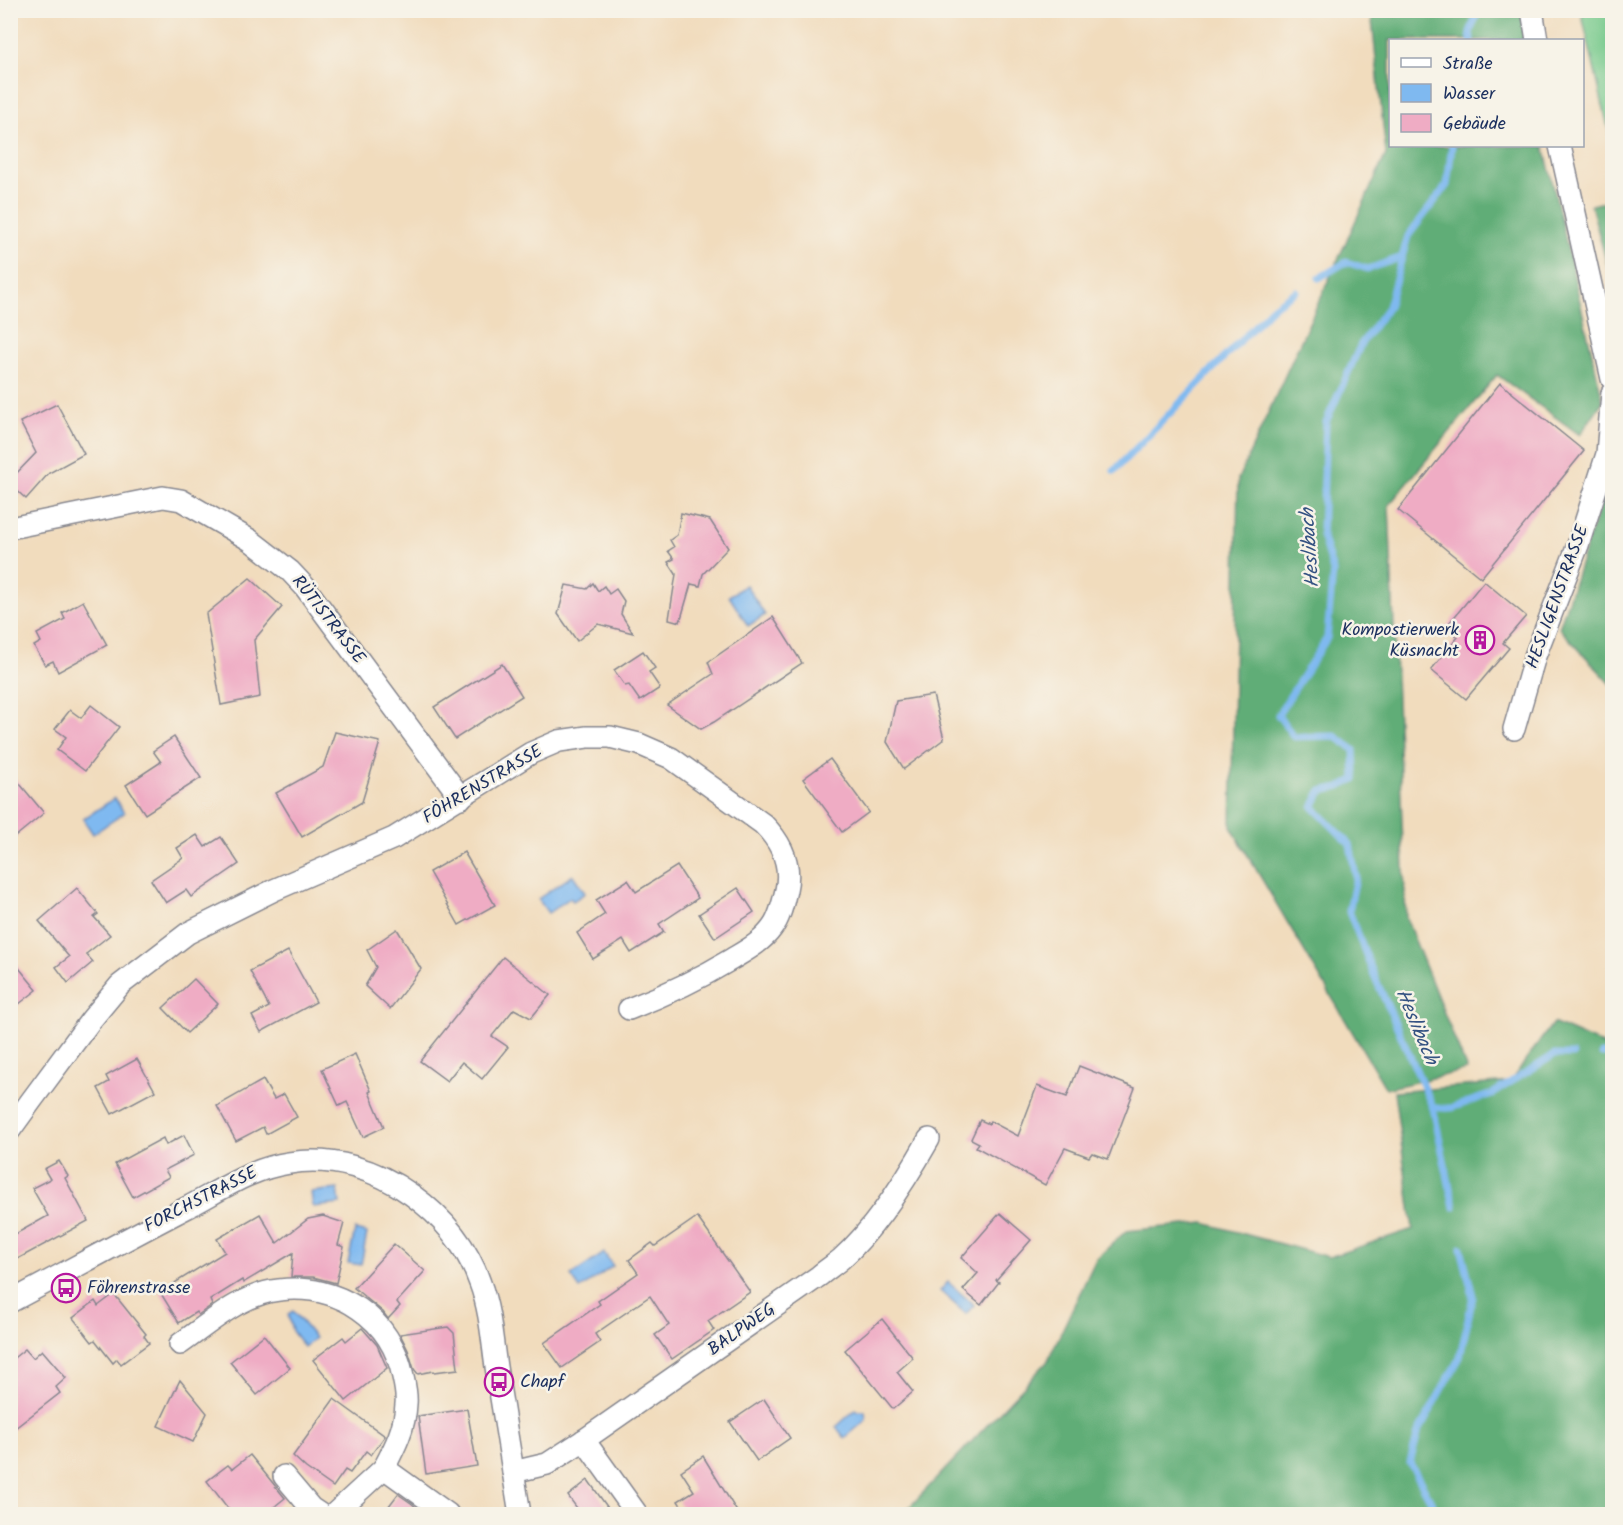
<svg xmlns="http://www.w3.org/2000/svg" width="1623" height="1525" viewBox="0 0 1623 1525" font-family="Kalam,sans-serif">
<rect width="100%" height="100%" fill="#f7f3e8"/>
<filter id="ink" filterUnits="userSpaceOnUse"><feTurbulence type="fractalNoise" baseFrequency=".0167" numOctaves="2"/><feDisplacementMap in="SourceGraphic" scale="12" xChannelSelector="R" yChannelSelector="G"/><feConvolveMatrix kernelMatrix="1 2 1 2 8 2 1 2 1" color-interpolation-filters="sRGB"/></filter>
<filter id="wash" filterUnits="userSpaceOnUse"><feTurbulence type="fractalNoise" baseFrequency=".008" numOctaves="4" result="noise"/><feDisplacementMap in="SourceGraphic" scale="24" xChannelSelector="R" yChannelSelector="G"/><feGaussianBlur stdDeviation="1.35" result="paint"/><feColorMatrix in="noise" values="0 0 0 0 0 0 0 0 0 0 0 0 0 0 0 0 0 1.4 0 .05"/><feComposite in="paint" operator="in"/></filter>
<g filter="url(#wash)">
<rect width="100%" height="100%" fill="#f1dcbd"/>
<path fill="#76c98b" stroke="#487c74" stroke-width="1.5" d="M1581 11H1612V145Z"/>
<g fill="#60ad77" stroke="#3e6e6a" stroke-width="1.5">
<path d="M1371 11H1523L1527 40H1390V146H1544L1603 401 1580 435 1497 375 1389 505 1406 918 1467 1070 1386 1089 1231 827 1238 479 1386 154Z"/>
<path d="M1612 200V283L1591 205Z"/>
<path d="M1612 468V685L1559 628Z"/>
<path d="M1553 1023 1612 1049V1514H903L1047 1362 1096 1259 1126 1231 1204 1223 1329 1257 1413 1229 1394 1092 1510 1082Z"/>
</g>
<g fill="#7fb9f0" stroke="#4d74a7" stroke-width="1.5">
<path d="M746 585 765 615 748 626 729 596Z"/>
<path d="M115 798 124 813 93 834 83 819Z"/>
<path d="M573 875 585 893 573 901 570 898 548 913 538 899Z"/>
<path d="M338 1189 340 1204 313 1207 311 1192Z"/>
<path d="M355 1230 367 1233 361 1265 348 1263Z"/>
<path d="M604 1253 613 1266 580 1289 571 1276Z"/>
<path d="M948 1282 974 1305 966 1314 940 1291Z"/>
<path d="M293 1311 315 1338 304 1347 292 1331 288 1314Z"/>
<path d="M856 1409 858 1411H865L866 1420 845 1438 836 1427Z"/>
</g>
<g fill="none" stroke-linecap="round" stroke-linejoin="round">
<g stroke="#7fb9f0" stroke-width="7">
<path d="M1471 40 1470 32 1479 10"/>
<path d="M1452 146 1447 185 1408 236 1388 307 1361 344 1326 422 1322 535 1333 571 1327 638 1278 715 1294 737 1335 736 1354 750 1355 779 1340 787 1321 791 1313 807 1350 844 1356 877 1349 911 1373 973 1433 1108 1454 1207"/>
<path d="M1319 278 1346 262 1368 269 1402 257"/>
<path d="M1114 471 1273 307 1296 291"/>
<path d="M1602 1054 1612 1055"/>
<path d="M1433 1108H1451L1492 1094 1554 1055H1573"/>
<path d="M1438 1514 1410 1463 1418 1433 1460 1357 1473 1296 1461 1248"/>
</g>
</g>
<g id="blocks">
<g fill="#efacc4">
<path d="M1500 383 1584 451 1481 578 1398 510Z"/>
<path d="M57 404 84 454 49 473 26 499 10 484V480L36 453 20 422Z"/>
<path d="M681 513 710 520 728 548 703 574 700 586 691 584 680 622 669 619 676 574 668 562 674 559 668 551 674 547 670 540 677 535Z"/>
<path d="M250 578 282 607 254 640 260 697 221 705 206 614Z"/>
<path d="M1484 581 1526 616 1503 643 1509 648 1466 699 1431 670 1458 637 1446 627Z"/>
<path d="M593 583 598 591 604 586 609 594 616 589 624 601 621 614 633 633 598 624 577 641 558 614 566 585 587 589Z"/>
<path d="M83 601 107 645 58 672 53 661 45 665 34 646 41 642 37 634 65 619 62 613Z"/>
<path d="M773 617 802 663 714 722 701 729 667 705 713 674 708 662Z"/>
<path d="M643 651 655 668 649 672 660 688 640 701 629 685 625 686 614 670Z"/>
<path d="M502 664 522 696 455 739 434 707Z"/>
<path d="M933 695 944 739 904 769 887 742 896 701Z"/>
<path d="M91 705 119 727 85 771 57 750 66 737 55 729 70 710 81 718Z"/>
<path d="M335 732 380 742 362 802 302 837 276 793 323 767Z"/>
<path d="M174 737 201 778 145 814 126 785 161 762 153 751Z"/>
<path d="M830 759 869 812 842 832 803 779Z"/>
<path d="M10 772 44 813 10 841Z"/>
<path d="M197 835 205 847 221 837 239 864 191 897 186 890 166 903 151 880 183 858 177 848Z"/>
<path d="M464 852 495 905 459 925 429 872Z"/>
<path d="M677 866 698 898 659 924 664 932 631 953 623 940 593 959 577 933 605 914 596 900 628 880 636 892Z"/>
<path d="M77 888 98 914 94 917 110 935 86 954 93 962 68 983 56 967 69 957 39 921Z"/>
<path d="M738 888 754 912 715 938 699 914Z"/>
<path d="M397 929 421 969 390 1009 365 986 376 967 367 950Z"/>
<path d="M288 951 316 1002 261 1032 252 1016 269 1007 250 971Z"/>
<path d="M10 957 37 990 10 1011Z"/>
<path d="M503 957 550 995 531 1018 514 1009 492 1036 508 1047 482 1079 462 1062 447 1081 420 1061Z"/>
<path d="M194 979 218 1004 187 1033 163 1008Z"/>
<path d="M355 1054 371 1091 369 1092 384 1127 363 1137 347 1102 339 1106 322 1069Z"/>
<path d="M137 1059 155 1091 112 1114 98 1088 109 1082 106 1076Z"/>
<path d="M1079 1066 1135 1088 1108 1159 1092 1153 1089 1157 1065 1148 1045 1185 976 1147 979 1143 971 1139 980 1120 989 1124 990 1121 1018 1136 1037 1086 1067 1097Z"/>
<path d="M263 1080 274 1099 284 1094 297 1117 266 1134 263 1127 236 1141 217 1106Z"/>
<path d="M184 1135 194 1155 165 1170 169 1177 133 1197 115 1164 163 1138 166 1145Z"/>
<path d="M59 1161 68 1176 65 1178 88 1221 10 1263V1237L48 1216 32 1188 50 1179 44 1169Z"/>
<path d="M1000 1213 1031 1240 996 1280 999 1282 981 1305 963 1290 978 1273 961 1258Z"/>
<path d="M260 1214 277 1243 308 1219 323 1216 344 1223 338 1245 344 1247 336 1283 313 1277H291L293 1253 243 1283 242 1280 210 1300 212 1305 198 1315 196 1312 179 1323 160 1292 225 1252 217 1239Z"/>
<path d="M697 1217 750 1292 708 1321 714 1330 672 1359 655 1335 669 1325 650 1296 595 1334 600 1342 562 1368 544 1343 600 1304 598 1301 638 1273 629 1260 652 1243 655 1246Z"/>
<path d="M394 1244 425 1271 397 1302 400 1306 388 1319 383 1312 354 1288Z"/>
<path d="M114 1294 146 1334 144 1336 149 1343 121 1364 117 1359 113 1363 95 1340 92 1342 73 1318 95 1301 98 1306Z"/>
<path d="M882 1319 913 1358 897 1372 913 1392 893 1409 845 1350Z"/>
<path d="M448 1327 454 1333 458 1369 434 1372 433 1371 418 1374 414 1369 408 1350 400 1334Z"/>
<path d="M362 1328 377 1345 387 1368 346 1401 313 1360 343 1337 346 1341Z"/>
<path d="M264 1335 290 1368 257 1395 230 1362Z"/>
<path d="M25 1349 33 1358 42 1350 66 1378 56 1387 60 1393 10 1432V1361Z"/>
<path d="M180 1380 207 1413 193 1442 158 1426Z"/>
<path d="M334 1399 385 1436 371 1455 366 1451 350 1473 345 1470 333 1487 306 1468 293 1456Z"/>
<path d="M764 1399 790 1438 757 1461 730 1422Z"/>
<path d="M467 1409 477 1466 426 1474 418 1416Z"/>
<path d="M250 1455 285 1498 264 1515H233L207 1481 228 1465 232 1469Z"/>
<path d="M703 1456 739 1515H687L678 1501 694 1491 681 1471Z"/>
<path d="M588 1480 613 1515H582L568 1496Z"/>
<path d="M398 1494 411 1503 425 1515H382Z"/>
</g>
</g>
</g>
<g filter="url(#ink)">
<use href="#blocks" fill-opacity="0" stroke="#86868e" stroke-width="1.5"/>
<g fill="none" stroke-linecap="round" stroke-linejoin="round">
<g stroke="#86868e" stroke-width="24">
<g id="minor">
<path d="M1532 10 1537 40"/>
<path d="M1560 146 1612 379"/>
<path d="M10 528 163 497 181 500 250 540 290 571 305 587 461 798"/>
<path d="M1514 729 1535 656 1578 545 1607 454 1612 393"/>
<path d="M10 1130 31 1101 91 1020 120 985 188 933 274 890 394 838 531 753 559 741 587 737H610L639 744 671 758 763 824C781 842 792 864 786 890 783 903 780 918 772 928 762 942 747 950 732 959 699 979 665 995 629 1009"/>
<path d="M10 1302C70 1270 130 1237 190 1206 222 1189 253 1168 289 1163 333 1156 376 1169 412 1195 444 1218 467 1246 480 1283 490 1309 492 1339 496 1367 504 1416 512 1465 520 1514"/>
<path d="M180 1344C210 1323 241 1294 279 1290 338 1283 392 1318 403 1377 405 1386 407 1396 406 1404 405 1428 395 1447 384 1468L448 1514"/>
<path d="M584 1440 637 1514"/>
<path d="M513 1472 547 1464 584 1440 819 1276C826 1270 834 1265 841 1259 875 1229 907 1178 929 1139"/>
<path d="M284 1476 311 1508 320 1514"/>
<path d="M334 1514 384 1468"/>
</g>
</g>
<use href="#minor" stroke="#fff" stroke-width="21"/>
</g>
</g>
<defs>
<g id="building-ring" transform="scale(1.5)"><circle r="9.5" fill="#f7f3e8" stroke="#b5179e" stroke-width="1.5"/><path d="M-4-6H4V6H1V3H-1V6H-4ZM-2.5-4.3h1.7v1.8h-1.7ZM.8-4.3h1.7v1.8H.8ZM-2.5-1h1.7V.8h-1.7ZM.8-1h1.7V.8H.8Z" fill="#b5179e"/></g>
<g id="bus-ring" transform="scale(1.5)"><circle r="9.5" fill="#f7f3e8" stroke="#b5179e" stroke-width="1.5"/><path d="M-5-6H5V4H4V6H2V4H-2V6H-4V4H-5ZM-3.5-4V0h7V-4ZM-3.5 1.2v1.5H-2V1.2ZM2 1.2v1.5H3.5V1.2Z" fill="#b5179e"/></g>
</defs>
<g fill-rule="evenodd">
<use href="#building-ring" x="1480" y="640"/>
<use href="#bus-ring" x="66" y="1288"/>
<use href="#bus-ring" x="499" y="1382"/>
</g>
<g text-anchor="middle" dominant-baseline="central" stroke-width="5" stroke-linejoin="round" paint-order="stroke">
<g font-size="18" fill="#1b2f5e" stroke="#f7f3e8">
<text transform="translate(1558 597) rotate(-70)">HESLIGENSTRASSE</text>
<text transform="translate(328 620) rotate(52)">RÜTISTRASSE</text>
<text transform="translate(483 785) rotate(-31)">FÖHRENSTRASSE</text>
<text transform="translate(201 1200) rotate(-27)">FORCHSTRASSE</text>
<text transform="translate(742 1330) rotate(-35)">BALPWEG</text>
</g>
<g font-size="18" fill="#1b2f5e" stroke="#f7f3e8" text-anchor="start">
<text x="1459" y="630" text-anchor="end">Kompostierwerk<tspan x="1459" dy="21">Küsnacht</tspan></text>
<text x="87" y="1288">Föhrenstrasse</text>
<text x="520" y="1382">Chapf</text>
</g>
<g font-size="20" font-style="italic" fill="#345282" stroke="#f7f3e8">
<text transform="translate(1311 548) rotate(-94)">Heslibach</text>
<text transform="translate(1416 1027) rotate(67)">Heslibach</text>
</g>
</g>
<rect width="1623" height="1525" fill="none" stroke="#f7f3e8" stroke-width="36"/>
<rect x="1389" y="39" width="195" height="108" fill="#f7f3e8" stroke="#9fa5b1" stroke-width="1.5"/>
<rect x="1401" y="58" width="30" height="9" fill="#ffffff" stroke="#9fa5b1" stroke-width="1.5"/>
<text x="1443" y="69" font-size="18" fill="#1b2f5e">Straße</text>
<rect x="1401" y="84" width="30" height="18" fill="#7fb9f0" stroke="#9fa5b1" stroke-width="1.5"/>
<text x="1443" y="99" font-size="18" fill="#1b2f5e">Wasser</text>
<rect x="1401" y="114" width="30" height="18" fill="#efacc4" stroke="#9fa5b1" stroke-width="1.5"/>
<text x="1443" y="129" font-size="18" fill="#1b2f5e">Gebäude</text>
</svg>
